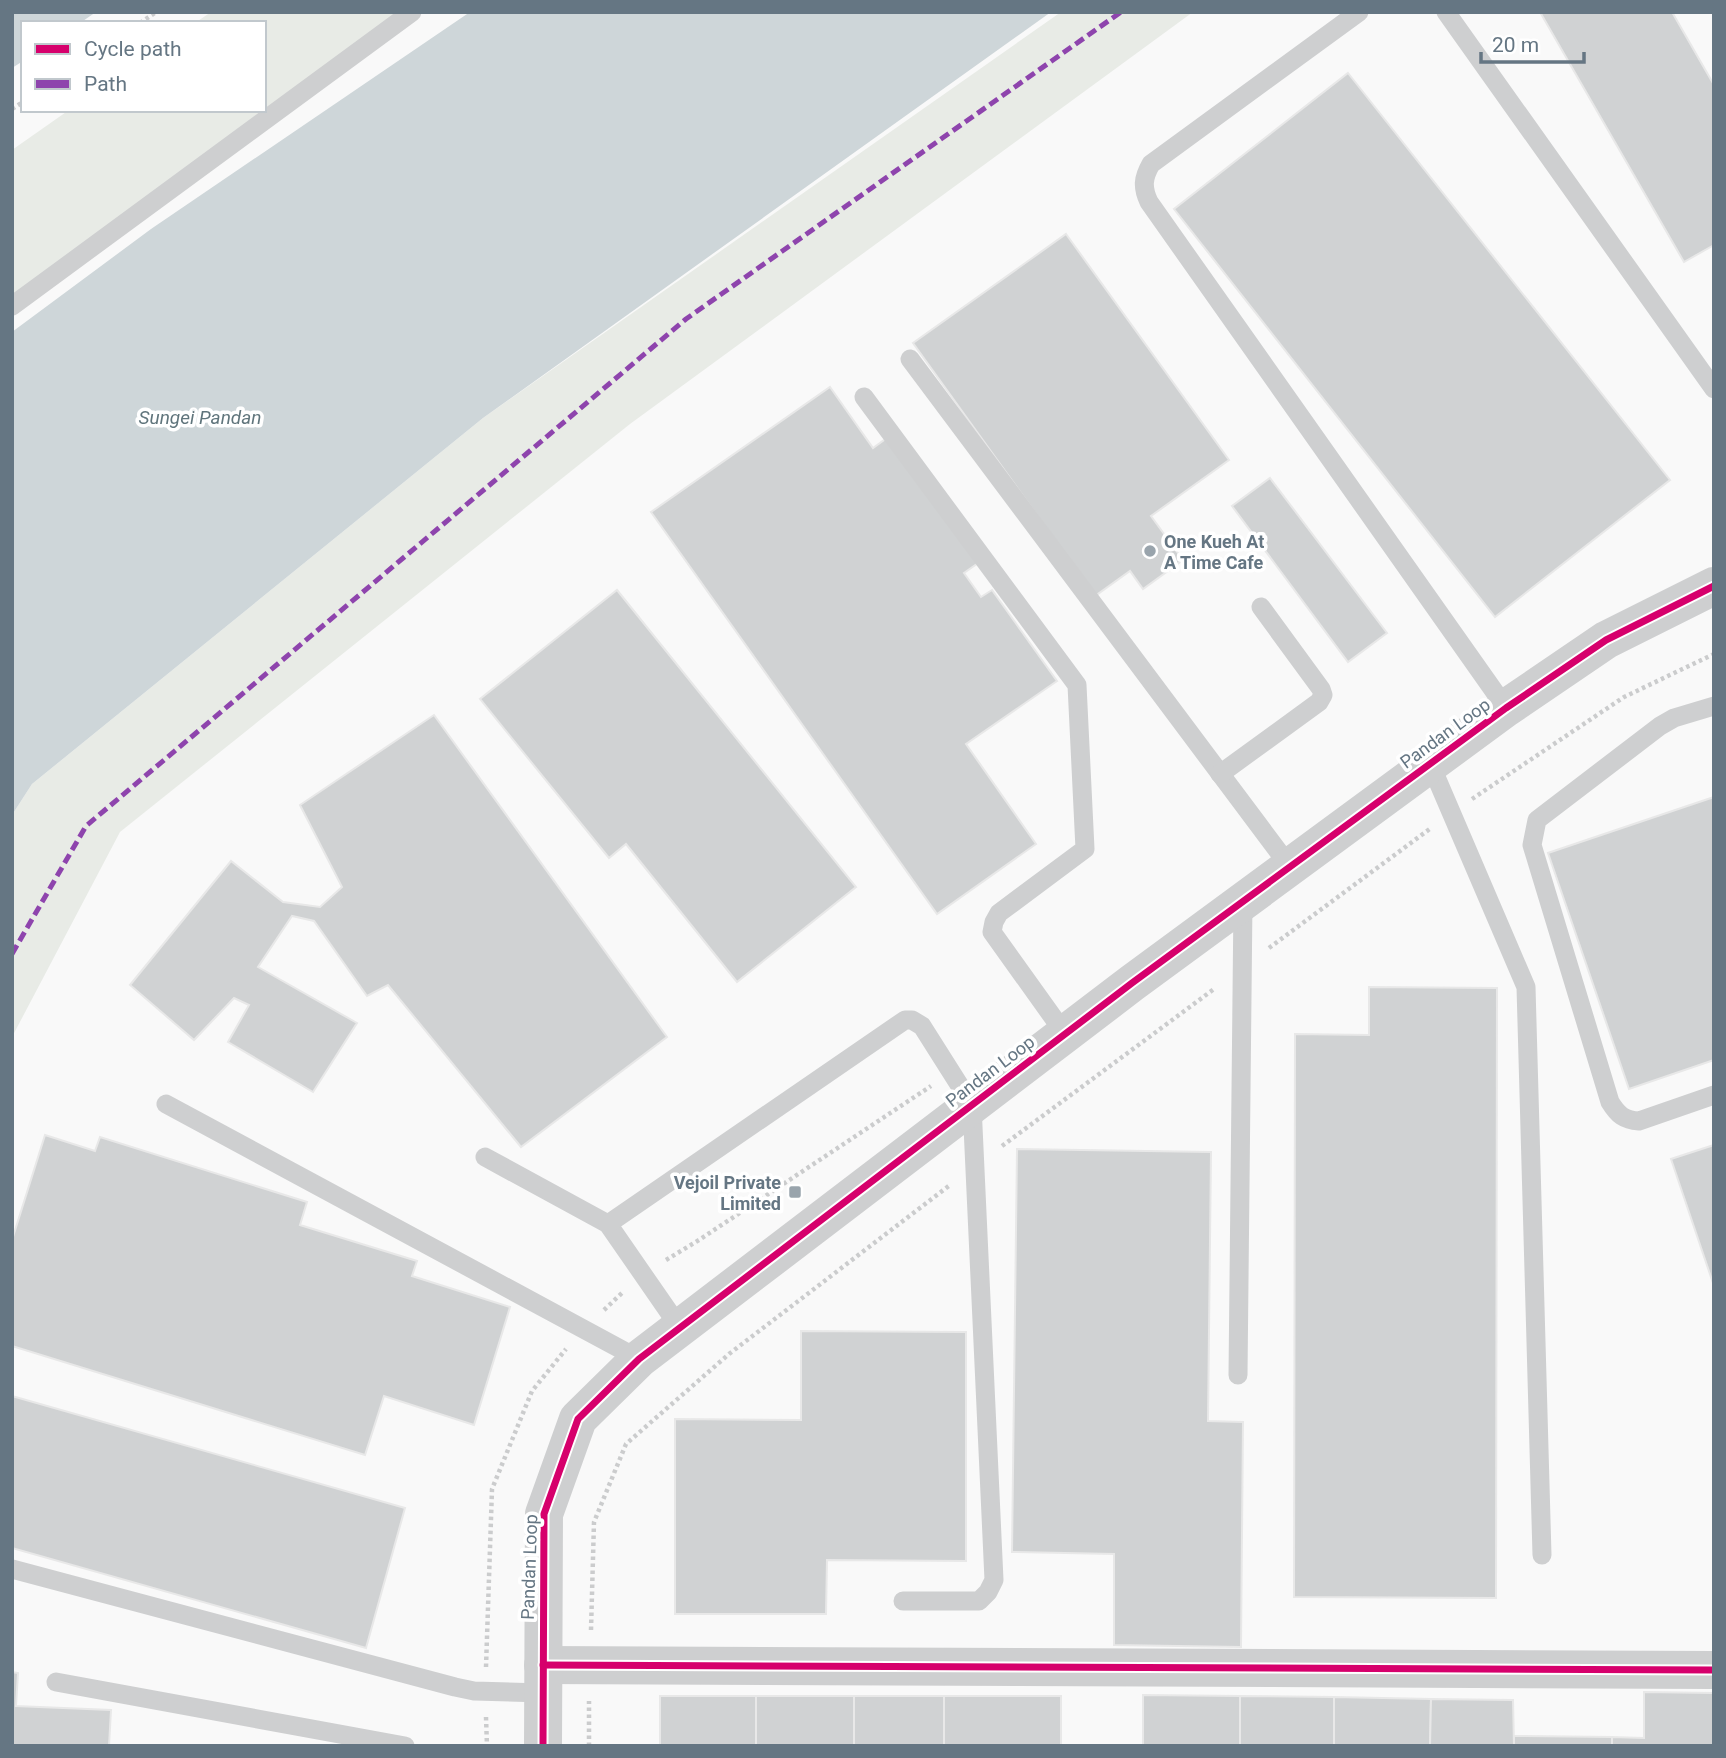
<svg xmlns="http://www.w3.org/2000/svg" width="1726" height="1758" viewBox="0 0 1726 1758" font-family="Roboto,sans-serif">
<rect width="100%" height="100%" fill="#f9f9f9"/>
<g fill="#e8ebe6">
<path d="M211 12H412L12 306V150L69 110H264V23H195Z"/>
<path d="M1061 12H1193L630 424 120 832 12 1037V815L32 784 483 418Z"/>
</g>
<g fill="#ced6d9">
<path d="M12 12H96L80 23H23V61L12 68Z"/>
<path d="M470 12H1051L483 418 32 784 12 815V332L151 229Z"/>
</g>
<g fill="#d0d2d3" stroke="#e8e8e8" stroke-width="2">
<path d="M1540 12H1672L1714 85V245L1684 262Z"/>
<path d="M1348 73 1670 480 1495 617 1174 209Z"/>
<path d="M1066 234 1229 460 1151 516 1183 560 1143 589 1130 571 1095 596 913 343Z"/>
<path d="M830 387 873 448 891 435 981 561 964 573 981 597 992 590 1057 681 966 744 1036 844 937 914 651 512Z"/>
<path d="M1270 478 1387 633 1348 662 1232 506Z"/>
<path d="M617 590 856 887 737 982 626 844 609 858 480 699Z"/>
<path d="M434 715 667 1037 521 1147 388 985 367 996 314 921 292 916 258 967 357 1023 313 1092 228 1042 249 1005 234 998 194 1040 130 985 231 861 283 902 320 907 342 887 300 805Z"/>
<path d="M1714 797V1060L1629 1089 1548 853Z"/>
<path d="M1369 987 1497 988 1496 1598 1294 1597 1295 1034 1369 1035Z"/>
<path d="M45 1135 95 1151 100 1137 307 1202 300 1225 417 1261 412 1276 510 1307 474 1425 384 1396 365 1455 12 1346V1240Z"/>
<path d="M1714 1145V1286L1671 1159Z"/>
<path d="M1017 1149 1211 1152 1208 1421 1243 1422 1241 1647 1114 1645V1554L1012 1552Z"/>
<path d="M801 1331 966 1332V1561L827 1560 826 1614H675V1419L801 1420Z"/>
<path d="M12 1396 405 1508 366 1648 12 1548Z"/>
<path d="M12 1672 18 1673 16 1706 111 1710 109 1746H12Z"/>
<path d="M1644 1692 1714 1693V1746H1612V1737L1644 1738Z"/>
<path d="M1143 1695 1240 1696V1746H1143Z"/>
<rect x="660" y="1696" width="96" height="50"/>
<rect x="756" y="1696" width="98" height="50"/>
<rect x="854" y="1696" width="90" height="50"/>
<rect x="944" y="1696" width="117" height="50"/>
<path d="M1240 1696 1334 1697V1746H1240Z"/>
<path d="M1334 1697 1431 1699 1430 1746H1334Z"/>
<path d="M1431 1699 1513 1700 1514 1746H1430Z"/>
<path d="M1514 1736 1612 1737V1746H1514Z"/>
</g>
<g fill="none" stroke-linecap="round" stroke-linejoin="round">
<g stroke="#cbcccd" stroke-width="4.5" stroke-dasharray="3.5 3.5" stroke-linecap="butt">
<path d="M140 23 156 12"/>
<path d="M12 109 23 102"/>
<path d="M1472 799 1624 697 1714 654"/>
<path d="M1269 948 1431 828"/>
<path d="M1002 1146 1214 989"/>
<path d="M666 1260 699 1240 931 1086"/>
<path d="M604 1310 623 1292"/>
<path d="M591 1630 594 1522 626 1444 729 1354 950 1185"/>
<path d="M486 1667 492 1489 532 1391 566 1349"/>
<path d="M486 1717 487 1746"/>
<path d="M589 1746V1701"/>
</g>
<g stroke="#cecfd0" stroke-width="19">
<path d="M1359 12 1151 164C1143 178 1142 187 1149 202L1506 708"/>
<path d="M1446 12 1714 389"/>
<path d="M12 306 412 12"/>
<path d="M910 359 1290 867"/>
<path d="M864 397 1077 685 1085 849 999 913 994 922 992 932 1065 1034"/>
<path d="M1714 706 1674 718 1660 726 1537 820 1532 845 1610 1102C1618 1115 1624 1120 1639 1121L1714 1095"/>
<path d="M1430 763 1526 987 1542 1555"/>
<path d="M1220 774 1319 702 1323 695 1321 689 1261 607"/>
<path d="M166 1104 639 1359"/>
<path d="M485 1157 608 1224 680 1328"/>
<path d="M608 1224 905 1020H912L922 1026 972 1105 994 1580 988 1592 979 1601H903"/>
<path d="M1238 1375 1243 901"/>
<path d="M12 1569 455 1687 474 1691 543 1693"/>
<path d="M56 1682 405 1746"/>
</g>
<g stroke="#cecfd0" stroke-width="38">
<path d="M543 1665 1714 1670"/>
<path d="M543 1746 544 1514 578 1419 639 1359 1132 983 1506 708 1606 640 1714 586"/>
</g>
<path stroke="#8e44ad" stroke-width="5" stroke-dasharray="10 5" stroke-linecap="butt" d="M12 954 86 826 686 319 1121 12"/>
<g stroke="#fff" stroke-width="11">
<g id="cycleway">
<path d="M543 1665 1714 1670"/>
<path d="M543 1746 544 1514 578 1419 639 1359 1132 983 1506 708 1606 640 1714 586"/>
</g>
</g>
<use href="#cycleway" stroke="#d6006c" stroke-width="7"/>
</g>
<g fill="#99a4ac" stroke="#fff" stroke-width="2.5">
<circle cx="1150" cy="551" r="7"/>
<rect x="788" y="1185" width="14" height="14" rx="3.5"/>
</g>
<g text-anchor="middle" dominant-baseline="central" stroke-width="7" stroke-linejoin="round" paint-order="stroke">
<g font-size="18" font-weight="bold" fill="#657683" stroke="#fff" text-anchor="start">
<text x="1164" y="541">One Kueh At<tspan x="1164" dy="21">A Time Cafe</tspan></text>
<text x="781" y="1182" text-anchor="end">Vejoil Private<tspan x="781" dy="21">Limited</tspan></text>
</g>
<g font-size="18" fill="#657683" stroke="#fff">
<text transform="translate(1445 733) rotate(-36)">Pandan Loop</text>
<text transform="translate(990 1071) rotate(-37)">Pandan Loop</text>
<text transform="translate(529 1567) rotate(-88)">Pandan Loop</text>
</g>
<g font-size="19" font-style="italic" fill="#60757c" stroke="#fff">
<text x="200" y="417">Sungei Pandan</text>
</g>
</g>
<rect width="1726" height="1758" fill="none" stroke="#657683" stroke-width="28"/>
<rect x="21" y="21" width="245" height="91" fill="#ffffff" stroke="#c1c8cd" stroke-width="2"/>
<rect x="35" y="44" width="35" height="10" fill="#d6006c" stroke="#c1c8cd" stroke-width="2"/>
<text x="84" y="56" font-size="21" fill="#657683">Cycle path</text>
<rect x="35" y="79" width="35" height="10" fill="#8e44ad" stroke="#c1c8cd" stroke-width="2"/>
<text x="84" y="91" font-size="21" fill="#657683">Path</text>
<path d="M1481 52v10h103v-10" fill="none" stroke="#657683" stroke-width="3.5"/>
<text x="1492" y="52" font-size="21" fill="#657683" stroke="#ffffff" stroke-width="5" paint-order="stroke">20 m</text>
</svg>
